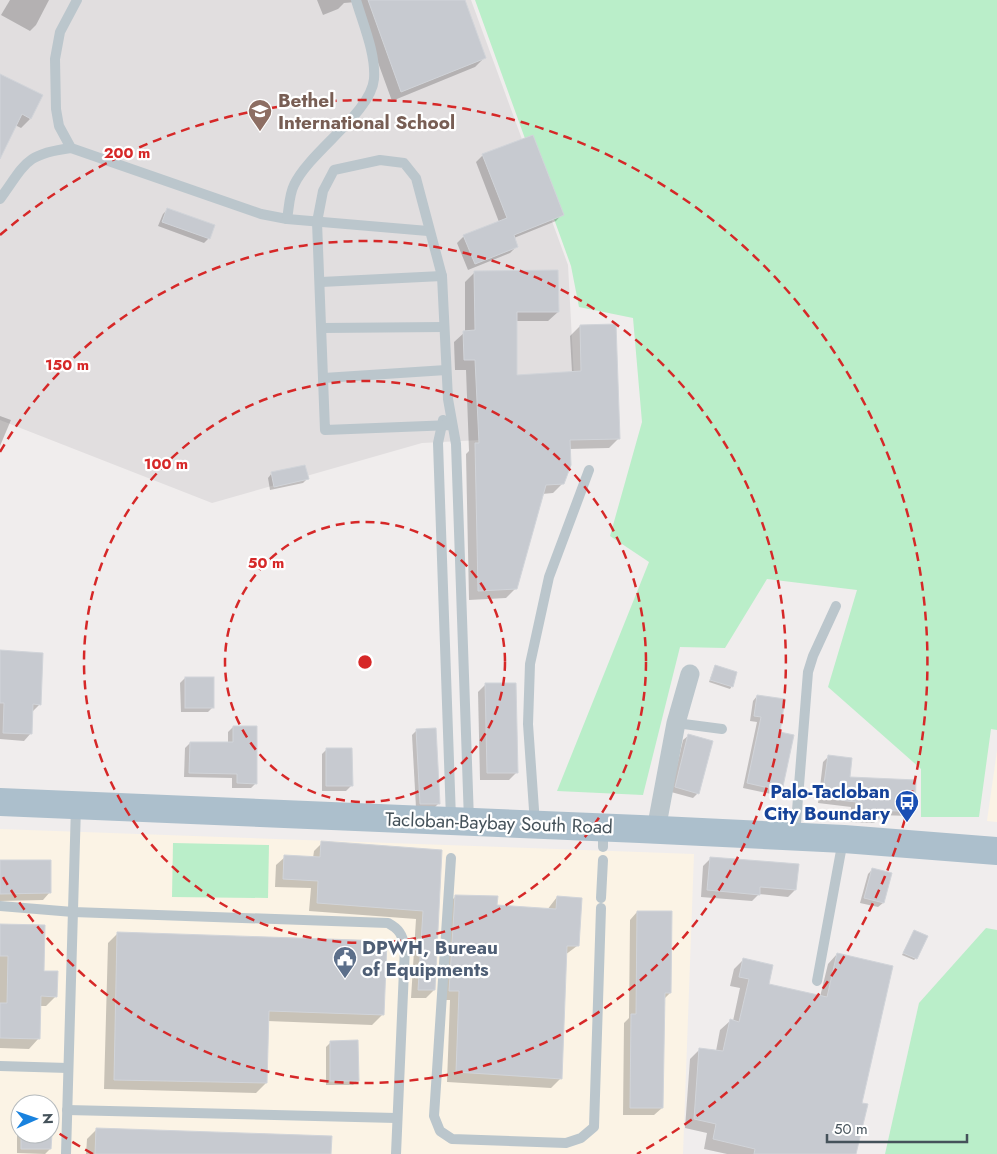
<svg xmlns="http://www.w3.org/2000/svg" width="997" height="1154" viewBox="0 0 997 1154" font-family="Jost,sans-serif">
<rect width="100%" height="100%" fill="#f0eded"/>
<g fill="#fbf3e5" fill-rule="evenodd">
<path d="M997 751V822L987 821Z"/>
<path d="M0 829 694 854 683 1154H0ZM20 1104H50V1134H20Z"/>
</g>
<path fill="#e1dedf" d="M0 0H471L568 265 577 435 422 443 212 503 0 420Z"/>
<g fill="#baeec9">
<path d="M475 0H997V730L991 729 979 817H921V769L828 687 857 590 767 579 725 648 680 647 643 795 557 791 649 562 610 536 642 422 633 318 579 307 571 266Z"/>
<path d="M173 843 269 845 268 898 172 897Z"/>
<path d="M986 928 997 930V1154H885L919 1003Z"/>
</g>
<g fill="#0003">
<path d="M10 0H49L36 25 30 31 1 15Z"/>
<path d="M317 0H464L485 57 475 67 392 101 356 2 344 3 338 9 323 15Z"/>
<path d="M0 75 30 119 21 128 15 125 0 156Z"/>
<path d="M483 155 562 214 556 221 514 238 517 246 510 253 468 270 457 243 464 236 499 222 476 162Z"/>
<path d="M168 209 209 238 204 243 158 226 163 214Z"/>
<path d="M475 272 558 312 548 321H515L516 376 572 372 570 336 580 326 619 438 609 448 569 449 563 483 553 493 542 494 516 588 506 598 469 600 466 454 469 451 466 370H455L454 342 465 332V282Z"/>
<path d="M0 416 11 420 0 446Z"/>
<path d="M272 473 307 479 303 483 270 490 268 478Z"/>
<path d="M0 652 39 705 32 712 31 733 24 741 0 739Z"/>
<path d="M715 666 732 686 730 689 709 682Z"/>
<path d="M185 678 213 707 208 712H181L180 683Z"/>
<path d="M485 685 517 772 509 780H480L478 692Z"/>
<path d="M757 696 779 733 781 790 776 795 743 788 757 722 750 721 753 701Z"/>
<path d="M233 727 256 783 251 788H232V778L184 777 185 748 190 743 228 744V732Z"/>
<path d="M417 730 439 803 434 808H416L412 735Z"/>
<path d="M688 736 698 793 693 798 671 792 683 740Z"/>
<path d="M327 749 351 786 346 791H322V754Z"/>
<path d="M828 757 849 778 913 811 909 816 879 815V818L874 823 851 822V807L818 803 823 762Z"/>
<path d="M322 843 441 851 434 990 426 998H411L416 919 309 911 311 888 275 887 276 865 285 857 313 858 314 851Z"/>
<path d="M710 859 795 890 788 897 759 894 752 901 701 897 703 866Z"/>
<path d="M0 862 50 892 43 900 0 901Z"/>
<path d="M873 869 883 903 878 907 860 903 868 874Z"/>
<path d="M456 896 496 906 547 910 557 897 577 946 565 955 561 1078 551 1088 447 1082 450 1000H440L446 906Z"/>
<path d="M637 912 670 993 664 999 662 1108 654 1115H623L624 1023 629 1018 630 920Z"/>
<path d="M0 925 43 972 56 996 46 1006H40L39 1038 29 1049 0 1048Z"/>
<path d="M914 931 916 958 914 960 902 955Z"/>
<path d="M118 933 382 1015 372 1025 267 1021 266 1083 256 1093 104 1089 108 943Z"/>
<path d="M837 954 861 1104 855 1154H727L704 1149 707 1133 685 1128 690 1059 700 1049 716 1051 720 1030 730 1021H733L740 988 730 986 734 969 743 960 767 985 820 997 828 964Z"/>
<path d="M331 1042 358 1080 353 1085H326V1047Z"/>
<path d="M50 1117V1149L45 1154 17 1153V1121L20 1118V1134H50Z"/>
<path d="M97 1129 330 1154H86L87 1139Z"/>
</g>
<g fill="#c7cad0" stroke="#d1d4d9">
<path d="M368 0H465L486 58 401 92Z"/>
<path d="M0 74 43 95 31 119 22 114 0 159Z"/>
<path d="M533 135 564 215 514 235 518 247 475 264 463 235 507 218 482 154Z"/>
<path d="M167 208 215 225 210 239 162 222Z"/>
<path d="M558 270 559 312H517V375L581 371 580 325 616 324 620 439 570 440 571 465 564 484 546 485 517 589 478 591 475 443H479L475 360H464L463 331 475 330 474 271Z"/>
<path d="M305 465 309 479 274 487 271 472Z"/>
<path d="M0 650 43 653 41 705 33 704 32 734 3 733 4 703H0Z"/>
<path d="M715 665 737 672 733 687 710 680Z"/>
<rect x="185" y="677" width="29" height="31"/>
<path d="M485 683H516L518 773H487Z"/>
<path d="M757 695 785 699 780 732 794 735 782 791 747 783 761 717 754 716Z"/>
<path d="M233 726H257V784L237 783V774L189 773 190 742H233Z"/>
<path d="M436 728 440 804H420L416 729Z"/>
<path d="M688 734 713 741 699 794 675 787Z"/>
<path d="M326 748H352L353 786H326Z"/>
<path d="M828 755 852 758 850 777 916 780 915 812 880 810V819L855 818 856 802 822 798Z"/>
<path d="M321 841 442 850 435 990H418L423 911 317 903 318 881 283 879 284 855 320 857Z"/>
<path d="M710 857 799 864 796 890 760 887V895L707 890Z"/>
<path d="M0 860H51V893L0 894Z"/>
<path d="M872 868 892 873 884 903 864 898Z"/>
<path d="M455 895 498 896 497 905 556 909 557 896 582 898 579 946H567L562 1079 456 1072 459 991H449Z"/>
<path d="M637 911H672L671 993H665L663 1108H630L631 1014H636Z"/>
<path d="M0 924 45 925 44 971H58L57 997 41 996 40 1039 0 1038V1003H7L8 956H0Z"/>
<path d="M914 930 928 936 917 959 903 953Z"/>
<path d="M117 932 387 941 384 1015 269 1011 267 1083 114 1080Z"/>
<path d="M837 953 893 966 862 1103 868 1104 856 1154H754L755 1149 713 1139 716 1124 694 1119 699 1048 723 1051 730 1019 739 1022 749 979 739 977 743 958 773 965 769 984 827 997Z"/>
<path d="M358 1040 359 1081H330V1041Z"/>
<path d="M96 1128 332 1136 331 1154H95Z"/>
<path d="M21 1134H52L51 1149H21Z"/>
</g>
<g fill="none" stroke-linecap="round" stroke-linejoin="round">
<g stroke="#bbc6cc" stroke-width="10">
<path d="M77 0 60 32 55 59 56 109 59 126 71 148 261 214 287 219 428 231"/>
<path d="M0 199C26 163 25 154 71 148"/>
<path d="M287 219C289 209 289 195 294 185 310 151 371 113 374 79 376 54 363 24 356 0"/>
<path d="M321 282 442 276"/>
<path d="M322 328 444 327"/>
<path d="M324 378 446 370"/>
<path d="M443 420 438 443 451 819"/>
<path d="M452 425 325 430 317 222 323 191 334 170 380 160 404 163 416 178 442 276 448 399 456 444 469 821"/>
<path d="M676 723 722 729"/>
<path d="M535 824 528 724 530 664 549 577 589 470"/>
<path d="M603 828V847"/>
<path d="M795 836 808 672 813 656 836 606"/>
<path d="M451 858 434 1116 440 1131 452 1139 566 1143 581 1138 594 1127 601 908"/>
<path d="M601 898 603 860"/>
<path d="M0 906 73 912 388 923C399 929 402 934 405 947L396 1154"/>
<path d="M817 981 843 840"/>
<path d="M0 1066 68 1068"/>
<path d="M67 1110 396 1118"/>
<path d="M66 1154 76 806"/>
</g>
<path stroke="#bbc6cc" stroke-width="19" d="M656 830 676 723 690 674"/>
<path stroke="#acbfcc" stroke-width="28" d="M0 802 640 829 844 839 997 851"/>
</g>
<g fill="none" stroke="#d62828" stroke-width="2.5" stroke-dasharray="9 6">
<circle cx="365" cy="662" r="140"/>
<circle cx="365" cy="662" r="281"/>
<path d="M0 452A421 421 0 1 1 0 872"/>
<path d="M93 1154A562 562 0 0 1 51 1128M0 235A562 562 0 1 1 637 1154"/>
</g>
<defs>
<g id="school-pin" transform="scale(1.25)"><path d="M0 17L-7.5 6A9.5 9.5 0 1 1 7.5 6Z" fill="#8d6e63" stroke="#fff"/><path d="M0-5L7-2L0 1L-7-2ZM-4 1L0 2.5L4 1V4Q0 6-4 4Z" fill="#fff"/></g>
<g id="bus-pin" transform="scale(1.25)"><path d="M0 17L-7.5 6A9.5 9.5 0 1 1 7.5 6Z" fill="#1a4fb4" stroke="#fff"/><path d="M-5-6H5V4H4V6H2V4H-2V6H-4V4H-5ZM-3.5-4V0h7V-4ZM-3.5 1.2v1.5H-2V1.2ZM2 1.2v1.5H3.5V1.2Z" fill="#fff"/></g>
<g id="civic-pin" transform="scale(1.25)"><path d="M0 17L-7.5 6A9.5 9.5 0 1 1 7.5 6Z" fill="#5c6f8a" stroke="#fff"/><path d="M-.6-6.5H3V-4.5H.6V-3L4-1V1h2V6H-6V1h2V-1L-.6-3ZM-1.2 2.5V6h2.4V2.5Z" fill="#fff"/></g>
</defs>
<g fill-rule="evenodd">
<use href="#school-pin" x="260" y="111"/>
<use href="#bus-pin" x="907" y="802"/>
<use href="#civic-pin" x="345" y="958"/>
</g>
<g text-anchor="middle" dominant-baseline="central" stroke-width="4.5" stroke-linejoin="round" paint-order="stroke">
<g font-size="19" font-weight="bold" fill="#785e54" stroke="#fff" text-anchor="start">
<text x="278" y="100">Bethel<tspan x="278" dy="22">International School</tspan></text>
</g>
<g font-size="19" font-weight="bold" fill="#164399" stroke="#fff" text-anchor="end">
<text x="890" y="791">Palo-Tacloban<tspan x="890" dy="22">City Boundary</tspan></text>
</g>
<g font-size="19" fill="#45525a" stroke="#fff">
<text transform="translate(499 823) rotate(2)">Tacloban-Baybay South Road</text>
</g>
<g font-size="19" font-weight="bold" fill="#4e5e75" stroke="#fff" text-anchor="start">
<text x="362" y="947">DPWH, Bureau<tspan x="362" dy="22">of Equipments</tspan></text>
</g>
</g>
<circle cx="365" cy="662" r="8" fill="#d62828" stroke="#fff" stroke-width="2.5"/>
<g font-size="15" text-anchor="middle" font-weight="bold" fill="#d62828" stroke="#fff" stroke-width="4.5" stroke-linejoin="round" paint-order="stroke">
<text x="127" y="158">200 m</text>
<text x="67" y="370">150 m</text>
<text x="166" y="469">100 m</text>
<text x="266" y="568">50 m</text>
</g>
<g transform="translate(35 1119) rotate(88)"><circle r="24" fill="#ffffff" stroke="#b5babd"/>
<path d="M0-4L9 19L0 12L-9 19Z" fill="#1982de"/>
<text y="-8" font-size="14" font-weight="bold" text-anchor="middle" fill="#45525a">N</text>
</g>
<path d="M827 1134v8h140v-8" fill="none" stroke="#45525a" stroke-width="2.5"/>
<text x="834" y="1134" font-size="15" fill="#45525a" stroke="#ffffff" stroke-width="4" paint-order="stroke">50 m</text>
</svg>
